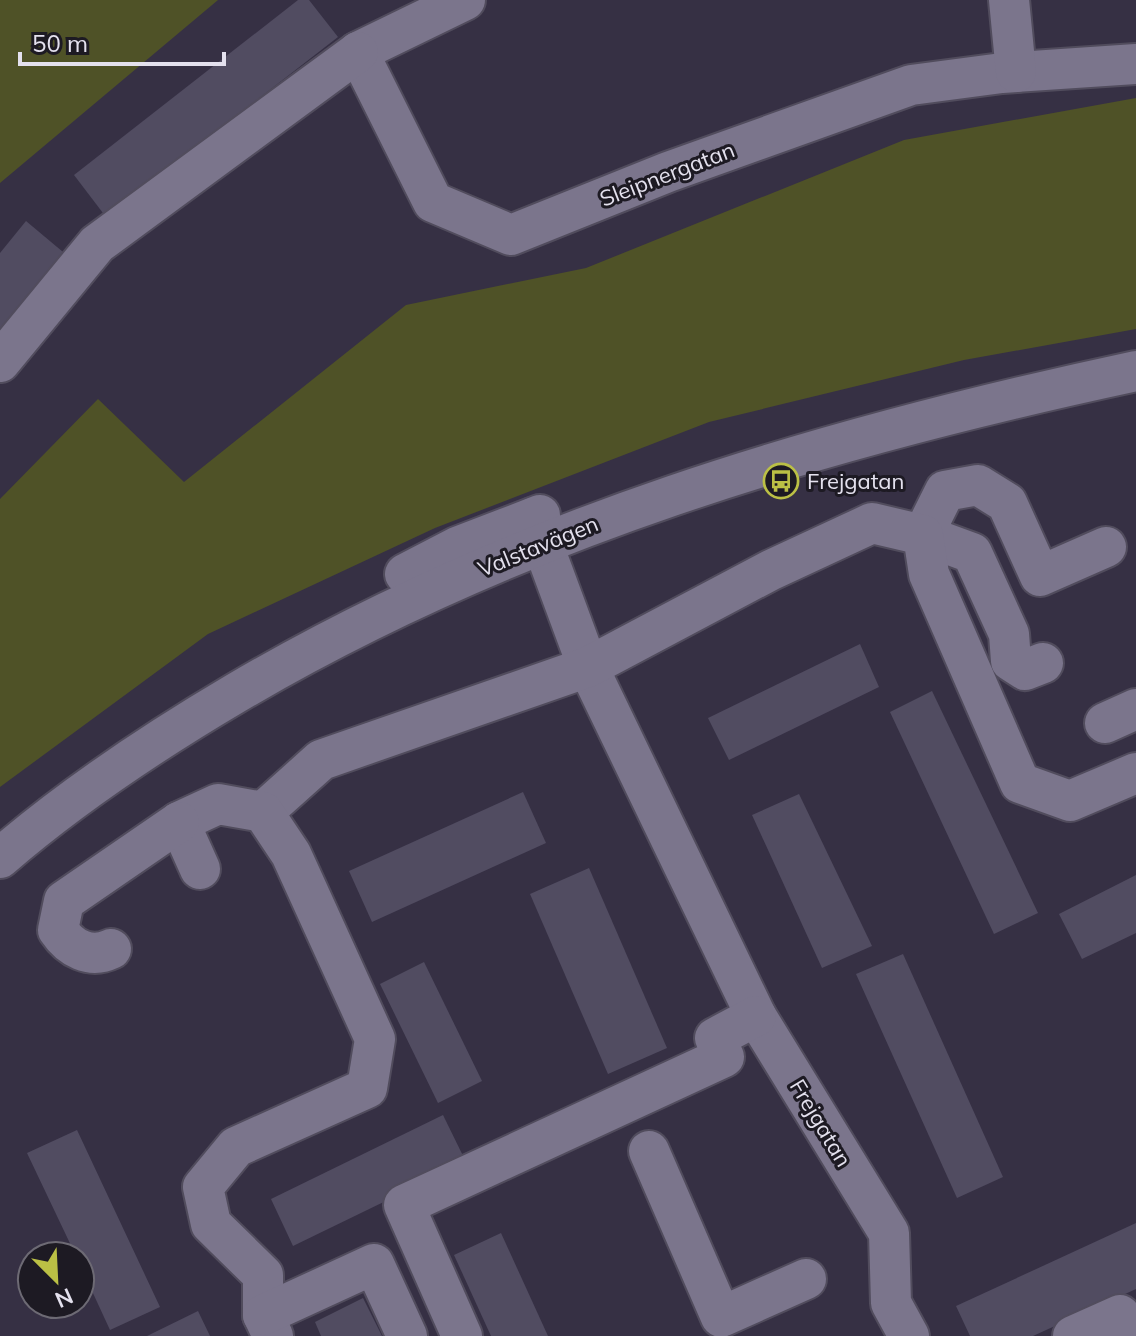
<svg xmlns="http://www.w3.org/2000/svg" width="1136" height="1336" viewBox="0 0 1136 1336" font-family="Mulish,sans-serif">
<rect width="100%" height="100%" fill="#363044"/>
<g fill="#4f5227">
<path d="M0 0H218L0 183Z"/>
<path d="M1136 98V329L964 360 709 422 435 528 208 634 0 787V499L98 399 184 482 406 305 586 268 904 140Z"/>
</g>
<g fill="#514c61">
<path d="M298 0H309L338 37 106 217 74 175Z"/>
<path d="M26 221 63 252 0 330V253Z"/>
<path d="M860 644 879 687 729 760 708 718Z"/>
<path d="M932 691 1038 913 994 934 890 712Z"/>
<path d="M523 792 546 843 372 922 349 871Z"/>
<path d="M799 794 872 946 822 968 752 815Z"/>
<path d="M589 868 667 1048 608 1074 530 894Z"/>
<path d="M1136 875V933L1082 959 1059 914Z"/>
<path d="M903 954 1003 1177 957 1198 856 974Z"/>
<path d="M424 962 482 1081 438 1103 380 984Z"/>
<path d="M443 1115 466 1162 293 1246 271 1199Z"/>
<path d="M77 1130 160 1307 110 1330 80 1265V1256H76L27 1153Z"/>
<path d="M1136 1223V1289L1033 1336H970L956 1306Z"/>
<path d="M501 1233 548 1336H491L454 1255Z"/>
<path d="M363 1298 382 1336H321L315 1322Z"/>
<path d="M198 1311 210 1336H147Z"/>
</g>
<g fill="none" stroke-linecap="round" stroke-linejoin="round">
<g stroke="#514c5d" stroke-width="44">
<g id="minor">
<path d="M465 0 358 52 433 202 511 235 668 172 911 85 1002 73 1136 64"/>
<path d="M1009 0 1016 72"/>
<path d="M0 362 97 244 358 52"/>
<path d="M533 518 588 667 756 1016 889 1233 891 1303 909 1336"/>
<path d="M405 574 457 547 540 515"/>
<path d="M1043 663 1025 670 1011 661 1009 634 972 553 923 535 945 491 978 485 1007 503 1040 576 1106 547"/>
<path d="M1105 723 1136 709"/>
<path d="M263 812 321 760 588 667 771 570 872 523 923 535 929 574 1020 783 1070 801 1136 773"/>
<path d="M0 858C73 795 153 742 236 693 514 529 823 438 1136 371"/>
<path d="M200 869 179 822 218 804 263 812 291 854 375 1039 367 1088 236 1147 203 1187 211 1224 263 1275V1315L273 1336"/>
<path d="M111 949C90 959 70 948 58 930L64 901 179 822"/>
<path d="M649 1151 721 1317 806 1279"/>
<path d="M263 1315 374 1264 407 1336"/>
<path d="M462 1336 404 1205 724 1057 715 1038 756 1016"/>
<path d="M1073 1336 1120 1315 1130 1336"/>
</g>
</g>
<use href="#minor" stroke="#7b758c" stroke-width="40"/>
</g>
<defs>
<g id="bus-ring" transform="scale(1.8)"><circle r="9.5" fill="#1d1a23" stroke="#bbc045" stroke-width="1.5"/><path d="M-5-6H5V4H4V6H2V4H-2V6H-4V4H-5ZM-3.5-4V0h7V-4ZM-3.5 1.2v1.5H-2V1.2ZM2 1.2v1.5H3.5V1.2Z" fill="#bbc045"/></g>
</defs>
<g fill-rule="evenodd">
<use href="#bus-ring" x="781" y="481"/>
</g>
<g text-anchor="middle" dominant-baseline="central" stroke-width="6" stroke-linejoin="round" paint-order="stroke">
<g font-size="22" fill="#e4e1ee" stroke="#1d1a23">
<text transform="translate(667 174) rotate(-21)">Sleipnergatan</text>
<text transform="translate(538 546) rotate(-22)">Valstavägen</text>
<text transform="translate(821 1123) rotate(59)">Frejgatan</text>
</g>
<g font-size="22" fill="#e4e1ee" stroke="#1d1a23" text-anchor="start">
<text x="807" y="481">Frejgatan</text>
</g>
</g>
<g transform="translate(56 1280) rotate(156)"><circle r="38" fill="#1d1a23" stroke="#6d6a74" stroke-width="2"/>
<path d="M0-6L14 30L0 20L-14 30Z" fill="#bbc045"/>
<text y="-12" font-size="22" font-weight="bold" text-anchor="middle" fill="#e4e1ee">N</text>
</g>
<path d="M20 52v12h204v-12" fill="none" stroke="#e4e1ee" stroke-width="4"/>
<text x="32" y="52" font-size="24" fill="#e4e1ee" stroke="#1d1a23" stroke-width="6" paint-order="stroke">50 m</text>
</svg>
